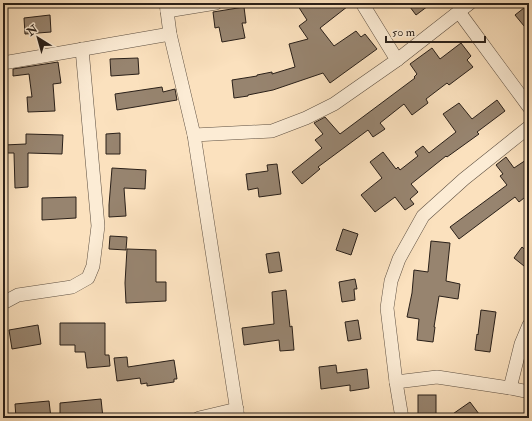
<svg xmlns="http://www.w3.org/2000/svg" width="532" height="421" viewBox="0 0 532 421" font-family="'IM FELL Double Pica',serif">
<rect width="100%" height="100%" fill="#fbe1be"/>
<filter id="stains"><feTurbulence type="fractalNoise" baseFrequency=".005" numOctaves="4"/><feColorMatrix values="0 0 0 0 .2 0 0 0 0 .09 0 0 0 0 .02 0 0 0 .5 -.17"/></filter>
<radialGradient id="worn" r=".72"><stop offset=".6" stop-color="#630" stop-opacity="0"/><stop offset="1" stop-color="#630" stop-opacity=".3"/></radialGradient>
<g fill="#97846f" stroke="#2a2019">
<path d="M296 3H352L320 28 334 46 356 31 361 37 365 34 377 49 330 83 323 73 273 90 248 95V96L234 98 232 80 257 76V75L272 72V74L295 67 289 44 308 39 299 26 307 20Z"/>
<path d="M407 3H432L416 15Z"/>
<path d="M529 4V32L515 15Z"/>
<path d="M244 7 246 23H242L245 38 222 42 219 27 215 28 213 12Z"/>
<path d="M50 15 51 32 25 34 24 18Z"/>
<path d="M461 43 471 56 467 60 473 67 449 85 447 83 426 99 428 103 412 115 404 104 380 123 385 129 373 137 368 130 318 167 320 169 302 184 292 172 322 148 315 140 323 134 314 123 325 117 340 134 415 78 414 77 417 74 410 64 432 48 440 59Z"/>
<path d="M138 58 139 74 111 76 110 59Z"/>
<path d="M58 62 61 83 53 84 55 111 28 112 27 97H32L29 74 13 76V69Z"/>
<path d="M162 87 163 92 175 89 177 100 117 110 115 94Z"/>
<path d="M497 100 505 111 477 132 479 134 447 157 446 156 411 184 418 192 410 199 414 204 405 210 395 197 375 212 361 195 382 178 370 162 383 152 396 169 398 167 400 170 418 156 415 152 423 146 429 153 456 132 443 114 459 103 472 119Z"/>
<path d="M120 133V154H106V134Z"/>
<path d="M26 134 63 135 62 154 28 153V187L15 188 14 153H4V145L26 144Z"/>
<path d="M506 157 514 168 529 158V194L519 202 515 197 459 239 450 227 507 185 500 176 503 174 496 165Z"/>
<path d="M277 164 281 194 259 197 258 188 248 190 246 174 268 171 267 165Z"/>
<path d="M112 168 146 170 145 189 124 188 126 216 109 217V205Z"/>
<path d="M76 197V218L42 220V198Z"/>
<path d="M343 229 358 234 351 255 336 250Z"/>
<path d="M110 236 127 237 126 250 109 249Z"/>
<path d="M431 241 450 243 446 281 460 284 458 299 439 296 434 327H435L433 342 417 340 419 319 407 317 412 293 414 270 428 272Z"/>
<path d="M522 247 529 253V270L514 258Z"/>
<path d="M127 249 156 250V282H166V301L126 303 125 283Z"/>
<path d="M279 252 282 271 269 273 266 254Z"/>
<path d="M355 279 357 289H354L355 300 342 302 339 282Z"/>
<path d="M286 290 290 327 292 326 294 350 280 351 279 340 244 345 242 328 274 324 272 292Z"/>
<path d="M481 310 496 312 490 352 475 350 477 334 478 335Z"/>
<path d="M358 320 361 339 348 341 345 322Z"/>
<path d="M60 323H105V355H109L110 366 87 368 85 352H75V345H60Z"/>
<path d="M38 325 41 344 12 349 9 330Z"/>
<path d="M127 357 128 367 174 360 177 379H174V382L147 386V383L141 384 140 378 117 381 114 358Z"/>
<path d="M336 365 337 373 367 369 369 388 350 391V385L321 389 319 367Z"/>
<rect x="418" y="395" width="18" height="23"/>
<path d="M101 399 103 418H60V403Z"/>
<path d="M49 401 51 418H16L15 404Z"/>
<path d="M470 402 482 418H447Z"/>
</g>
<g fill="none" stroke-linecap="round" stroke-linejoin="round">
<g stroke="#5e5042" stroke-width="14">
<g id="minor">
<path d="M166 3 170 34 194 135 238 418"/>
<path d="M167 11 216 3"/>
<path d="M459 12 529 107"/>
<path d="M397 60 470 3"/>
<path d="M3 63 170 34"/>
<path d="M194 135 272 131 306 118 334 104 397 60 362 3"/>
<path d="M3 303 18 295 72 287 88 278 93 266 98 226 82 49"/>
<path d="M396 382 387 308 391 281 399 259 423 216 464 179 529 127"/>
<path d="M510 388 521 344 529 325"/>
<path d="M199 418 237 409"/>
<path d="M402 418 396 382 437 377 510 388 529 392"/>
</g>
</g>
<use href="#minor" stroke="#fcecd5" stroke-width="13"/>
</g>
<rect width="532" height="421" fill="none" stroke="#fbe1be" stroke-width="16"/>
<rect x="4" y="4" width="524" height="413" fill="none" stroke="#2a2019" stroke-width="2"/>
<rect x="8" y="8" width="516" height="405" fill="none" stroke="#2a2019"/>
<g transform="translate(38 38) rotate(323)" stroke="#fcecd5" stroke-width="3" paint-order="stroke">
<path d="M0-3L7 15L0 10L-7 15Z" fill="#2a2019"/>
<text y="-6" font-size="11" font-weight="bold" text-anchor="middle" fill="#2a2019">N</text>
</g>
<path d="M386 36v6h99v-6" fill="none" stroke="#2a2019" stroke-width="2"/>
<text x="392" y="36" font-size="12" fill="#2a2019" stroke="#fcecd5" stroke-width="3" paint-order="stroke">50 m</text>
<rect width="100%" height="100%" filter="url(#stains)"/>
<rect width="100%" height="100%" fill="url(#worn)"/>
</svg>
